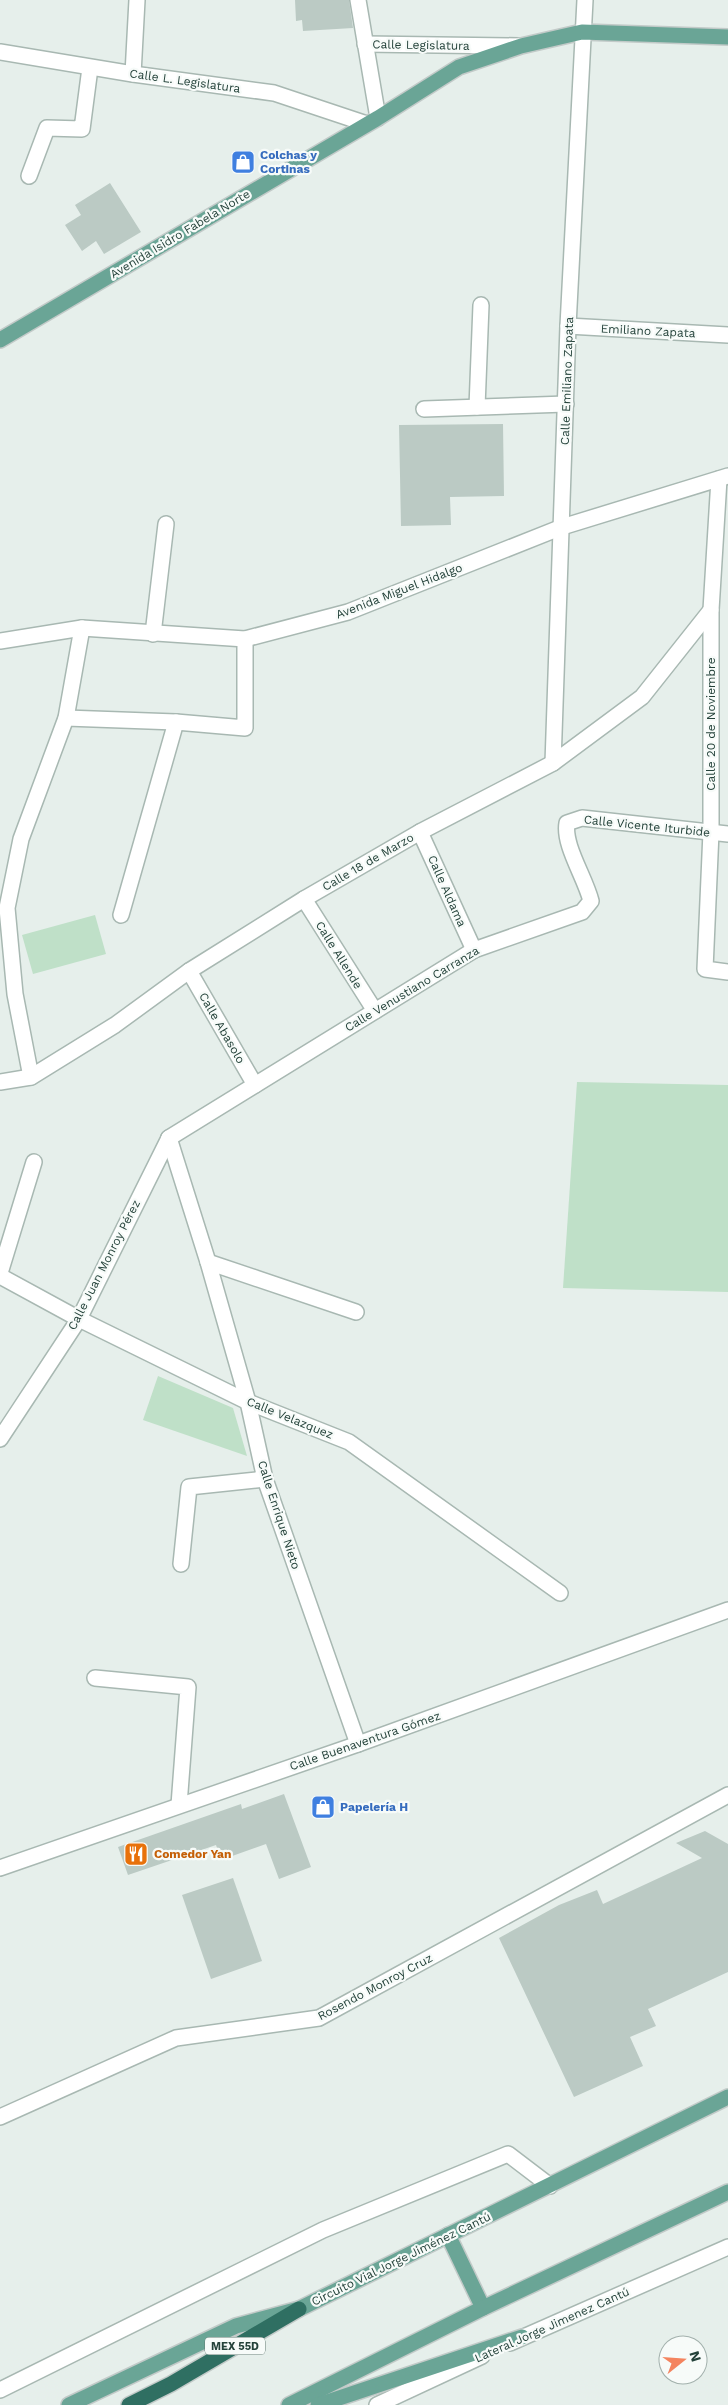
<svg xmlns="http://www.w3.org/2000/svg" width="728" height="2405" viewBox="0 0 728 2405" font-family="'Work Sans',sans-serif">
<rect width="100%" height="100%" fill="#e6efeb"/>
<g fill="#bfe0c8">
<path d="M95 915 106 954 33 974 22 935Z"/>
<path d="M577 1082 728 1085V1292L563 1288Z"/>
<path d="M158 1376 233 1408 247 1456 143 1420Z"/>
</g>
<g fill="#bbcac4">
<path d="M295 0H349L353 28 303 31 302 20 296 21Z"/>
<path d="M110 183 141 232 104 254 96 241 82 251 65 225 81 215 75 205Z"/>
<path d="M503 424 504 496 450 497 451 525 401 526 399 425Z"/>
<path d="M284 1794 311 1867 279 1879 266 1844 221 1860 216 1845 128 1875 118 1847 241 1804 242 1809Z"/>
<path d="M705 1831 728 1844V1972L648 2009 656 2026 630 2037 643 2066 574 2097 499 1938 559 1905 597 1890 603 1904 702 1858 676 1843Z"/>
<path d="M233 1878 262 1961 211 1979 182 1895Z"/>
</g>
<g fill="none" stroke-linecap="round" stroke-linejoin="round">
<g stroke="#a8b8b2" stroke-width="18">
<g id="minor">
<path d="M358 0 378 118"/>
<path d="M365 44 519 46"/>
<path d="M0 52 133 74 274 93 367 124"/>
<path d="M133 74 137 0"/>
<path d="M29 176 47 128 82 129 90 68"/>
<path d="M568 326 728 335"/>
<path d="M477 407 481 305"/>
<path d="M424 409 566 404"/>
<path d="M719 479 711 610V832L705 969 728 972"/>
<path d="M153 634 166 524"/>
<path d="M0 641 82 628 245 639 348 612 562 527 728 476"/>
<path d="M66 718 176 722 245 728V639"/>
<path d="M553 763 568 326 585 0"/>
<path d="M420 832 474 950"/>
<path d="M304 899 375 1011"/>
<path d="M121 915 176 722"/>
<path d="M189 971 255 1085"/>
<path d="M31 1077 15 994 7 908 21 839 66 718 82 628"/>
<path d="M0 1082 31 1077 115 1025 189 971 304 899 420 832 553 763 642 697 711 610"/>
<path d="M169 1138 474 950 582 912 591 901C585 877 563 845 567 823L582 818 728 834"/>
<path d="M169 1138 208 1262 248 1402 265 1479 358 1744"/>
<path d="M208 1262 356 1312"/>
<path d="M0 1273 34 1162"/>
<path d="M0 1276 79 1319 248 1402 349 1442 560 1593"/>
<path d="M0 1439 79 1319 169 1138"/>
<path d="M181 1564 189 1487 265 1479"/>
<path d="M95 1678 188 1687 179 1805"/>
<path d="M0 1868 358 1744 728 1610"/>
<path d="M0 2117 176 2038 319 2018 728 1795"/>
<path d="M510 2343 728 2247"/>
<path d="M0 2390 323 2230 508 2154 550 2186"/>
<path d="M377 2405 482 2356"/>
</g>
</g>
<g stroke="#c2cac8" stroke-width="18">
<g id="major">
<path d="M0 340 378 118 459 67 521 46 582 32 728 37"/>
<path d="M448 2235 483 2308"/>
<path d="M69 2405 236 2326 299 2309 728 2097"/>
<path d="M289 2405 483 2308 728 2192"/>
<path d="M318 2405 522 2337"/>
</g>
</g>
<g stroke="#c2cac8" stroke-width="18">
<path id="highway" d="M129 2405 171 2384 299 2309"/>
</g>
<use href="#minor" stroke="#fff" stroke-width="15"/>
<use href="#major" stroke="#6aa596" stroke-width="15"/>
<use href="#highway" stroke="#2f6f62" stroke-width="15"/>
</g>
<defs>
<g id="shop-square" transform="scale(1.25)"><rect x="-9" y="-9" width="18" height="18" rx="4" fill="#3f7fe0" stroke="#f7fbf9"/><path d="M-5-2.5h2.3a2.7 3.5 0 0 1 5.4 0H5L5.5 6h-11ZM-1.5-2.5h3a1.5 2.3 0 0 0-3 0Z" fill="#fff"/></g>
<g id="restaurant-square" transform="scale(1.25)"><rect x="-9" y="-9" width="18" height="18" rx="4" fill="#e8710a" stroke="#f7fbf9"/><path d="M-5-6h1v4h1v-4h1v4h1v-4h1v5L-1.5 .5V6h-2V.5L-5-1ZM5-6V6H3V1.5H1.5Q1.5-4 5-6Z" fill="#fff"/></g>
</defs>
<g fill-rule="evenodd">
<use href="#shop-square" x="243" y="162"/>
<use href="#shop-square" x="323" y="1807"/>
<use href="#restaurant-square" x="136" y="1854"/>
</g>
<g text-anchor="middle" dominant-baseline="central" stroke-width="4.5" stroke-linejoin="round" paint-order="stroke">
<rect fill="#f7fbf9" stroke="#637a73" stroke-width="1" x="205" y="2337.5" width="60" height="17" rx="4"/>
<g font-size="11" font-weight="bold" fill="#24423a">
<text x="235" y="2346">MEX 55D</text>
</g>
<g font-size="12" fill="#24423a" stroke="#f7fbf9">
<text transform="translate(421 45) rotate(1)">Calle Legislatura</text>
<text transform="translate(185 81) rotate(8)">Calle L. Legislatura</text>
<text transform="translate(180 234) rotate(-31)">Avenida Isidro Fabela Norte</text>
<text transform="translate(648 331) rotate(3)">Emiliano Zapata</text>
<text transform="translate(567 381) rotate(-88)">Calle Emiliano Zapata</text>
<text transform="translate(399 591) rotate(-21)">Avenida Miguel Hidalgo</text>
<text transform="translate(711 724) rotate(-90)">Calle 20 de Noviembre</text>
<text transform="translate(647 826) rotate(6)">Calle Vicente Iturbide</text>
<text transform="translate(368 862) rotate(-30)">Calle 18 de Marzo</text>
<text transform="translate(447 891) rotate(66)">Calle Aldama</text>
<text transform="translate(339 955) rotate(58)">Calle Allende</text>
<text transform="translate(412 989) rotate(-31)">Calle Venustiano Carranza</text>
<text transform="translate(222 1028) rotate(60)">Calle Abasolo</text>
<text transform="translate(104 1265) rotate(-63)">Calle Juan Monroy Pérez</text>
<text transform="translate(290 1418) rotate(22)">Calle Velazquez</text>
<text transform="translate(279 1515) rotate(72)">Calle Enrique Nieto</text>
<text transform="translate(365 1741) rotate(-19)">Calle Buenaventura Gómez</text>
<text transform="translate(375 1987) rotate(-28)">Rosendo Monroy Cruz</text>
<text transform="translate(401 2259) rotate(-26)">Circuito Vial Jorge Jiménez Cantú</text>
<text transform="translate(552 2325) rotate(-24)">Lateral Jorge Jimenez Cantú</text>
</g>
<g font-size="12" font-weight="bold" fill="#366cbe" stroke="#f7fbf9" text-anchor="start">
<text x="260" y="155">Colchas y<tspan x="260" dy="14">Cortinas</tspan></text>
<text x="340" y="1807">Papelería H</text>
</g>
<g font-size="12" font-weight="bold" fill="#c56008" stroke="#f7fbf9" text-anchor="start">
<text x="154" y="1854">Comedor Yan</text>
</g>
</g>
<g transform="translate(683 2360) rotate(73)"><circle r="24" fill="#f7fbf9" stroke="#a3b1ad"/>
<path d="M0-4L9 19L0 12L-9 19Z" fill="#f4845f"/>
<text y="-8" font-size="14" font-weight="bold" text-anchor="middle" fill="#24423a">N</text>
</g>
</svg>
